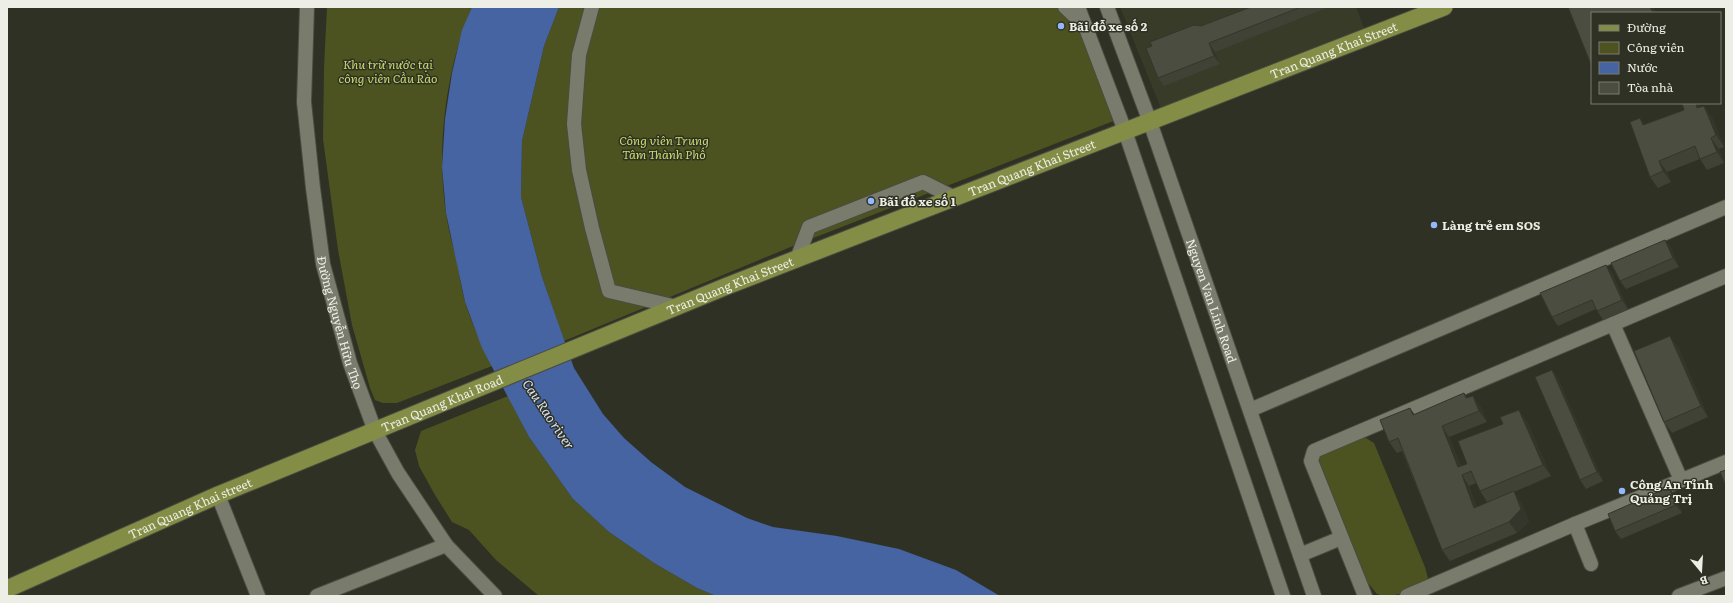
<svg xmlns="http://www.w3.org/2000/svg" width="1733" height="603" viewBox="0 0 1733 603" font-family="Literata,serif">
<rect width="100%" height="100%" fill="#2e3123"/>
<path fill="#373b27" d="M1120 7H1356L1365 30 1162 111Z"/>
<g fill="#4c5321">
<path d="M327 7H472C446 68 436 147 446 213 448 228 452 243 456 257 459 272 461 288 465 302 472 324 482 346 492 366L397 403H383L375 400 370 388 352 325 338 250 323 139 324 68Z"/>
<path d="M559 7H1076L1116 120 793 246 564 341 542 277 521 197 522 141 544 46Z"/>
<path d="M508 396 529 437 573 499 609 532 654 563 697 588 716 596H539L496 560 469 530 452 522 435 495 419 466 415 450 421 431Z"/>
<path d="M1366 438 1374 443 1425 567 1428 578C1415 589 1394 600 1377 594L1368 583 1321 474 1318 462 1322 452 1355 439Z"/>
</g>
<path fill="#4663a2" d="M472 7H559L544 46 522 141 521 197 542 277 574 368 603 414 624 438 651 462 685 487 747 518 773 527 837 536 899 549 956 570 1000 596H716L697 588 654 563 609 532 573 499 529 437 482 348 465 302 446 213 442 167 445 119 452 73 462 30Z"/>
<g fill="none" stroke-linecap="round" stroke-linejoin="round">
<g stroke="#4a4c40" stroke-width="16">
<g id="minor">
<path id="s1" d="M307 7 304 102 313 188 323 264 350 363 375 431 398 473 446 545 495 596"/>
<path d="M592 7 579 55 574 124 579 170 592 228 609 291 677 307"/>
<path d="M1065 7 1082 23"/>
<path d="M1078 7 1125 131 1283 596"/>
<path id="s2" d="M1107 7 1150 122 1314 596"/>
<path d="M797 259 809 227 923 182 955 198"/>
<path d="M1613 324 1681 480"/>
<path d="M1250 410 1726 207"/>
<path d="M218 495 258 596"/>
<path d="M1575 524 1591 564"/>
<path d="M1300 555 1341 538"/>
<path d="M317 596 446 545"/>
<path d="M1365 596 1311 461 1314 451 1726 276"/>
<path d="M1407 596 1575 524 1726 462"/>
<path d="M1679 596 1726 578"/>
</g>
</g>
<g stroke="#4a4c40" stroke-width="19">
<g id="major">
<path id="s3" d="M7 589 218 495 727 286 1444 7"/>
</g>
</g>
<use href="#minor" stroke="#797c6c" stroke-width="14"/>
<use href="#major" stroke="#838d45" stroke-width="17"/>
</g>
<g fill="#404236" fill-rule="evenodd">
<path d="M1251 7H1329L1215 52 1220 64 1164 86 1158 78 1201 26Z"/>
<path d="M1698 103 1701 107 1712 117 1724 147 1719 149 1724 163 1707 170 1700 159 1667 172 1671 182 1658 188 1650 177 1645 125 1684 110Z"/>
<path d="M1665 240 1671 248 1679 267 1626 289 1620 281Z"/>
<path d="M1612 273 1628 309 1603 320 1596 309 1558 326 1552 317Z"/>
<path d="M1678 347 1708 417 1672 433 1664 422Z"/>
<path d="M1552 370 1558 379 1603 481 1586 489 1580 480Z"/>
<path d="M1464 393 1467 397 1481 407 1487 422 1449 437 1461 466 1467 464 1527 421 1551 476 1514 492 1521 503 1529 521 1517 533 1450 561 1442 550 1402 451 1397 453 1389 442 1415 415ZM1476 483 1480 491 1487 502 1477 507 1469 486Z"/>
<path d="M1675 496 1682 513 1621 539 1615 531Z"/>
</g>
<g fill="#34362c">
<path d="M1650 7H1654L1656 13H1653Z"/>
<path d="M1209 43 1215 52 1220 64 1214 56Z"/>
<path d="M1696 103H1698L1702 109 1697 108Z"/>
<path d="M1704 106 1712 117 1724 147 1716 135Z"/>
<path d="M1640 118 1648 129 1643 125Z"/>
<path d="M1711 138 1719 149 1724 163 1717 152Z"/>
<path d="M1659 161 1667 172 1671 182 1663 171Z"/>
<path d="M1665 240 1671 248 1679 267 1673 258Z"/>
<path d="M1606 265 1612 273 1628 309 1622 300Z"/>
<path d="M1670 336 1678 347 1708 417 1701 406Z"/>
<path d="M1552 370 1558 379 1603 481 1597 472Z"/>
<path d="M1473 396 1481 407 1487 422 1479 411Z"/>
<path d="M1410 408 1418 419 1413 415Z"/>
<path d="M1519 410 1527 421 1551 476 1543 465Z"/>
<path d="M1442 426 1449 437 1464 474 1458 467Z"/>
<path d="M1462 475 1469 486 1482 519 1474 508Z"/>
<path d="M1669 487 1675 496 1682 513 1676 505Z"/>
<path d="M1514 491 1521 503 1529 521 1517 533 1509 522Z"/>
</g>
<g fill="#4a4d3f" stroke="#34362c">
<path d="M1251 7H1301L1209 43 1214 56 1158 78 1146 48 1152 46 1150 42 1194 25 1201 26Z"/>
<path d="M1568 7H1650L1653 13H1592V67Z"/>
<path d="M1682 103H1696L1697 108 1704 106 1716 135 1711 138 1717 152 1700 159 1695 146 1659 161 1663 171 1650 177 1630 122 1640 118 1643 125 1684 110Z"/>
<path d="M1665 240 1673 258 1620 281 1611 263Z"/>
<path d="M1606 265 1622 300 1597 311 1592 300 1552 317 1540 293Z"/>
<path d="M1670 336 1701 406 1664 422 1634 351Z"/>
<path d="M1552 370 1597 472 1580 480 1535 377Z"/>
<path d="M1464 393 1466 398 1473 396 1479 411 1442 426 1458 467 1467 464 1458 441 1503 424 1500 417 1519 410 1543 465 1480 491 1471 471 1462 475 1474 508 1514 491 1521 509 1509 522 1442 550 1398 438 1389 442 1380 420 1410 408 1413 415Z"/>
<path d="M1726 470V486L1720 472Z"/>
<path d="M1669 487 1676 505 1615 531 1608 514Z"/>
</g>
<g fill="#95b7fd" stroke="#2e3123" stroke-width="1.5">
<circle cx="1061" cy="26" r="4"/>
<circle cx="871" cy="201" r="4"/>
<circle cx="1434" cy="225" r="4"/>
<circle cx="1622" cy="491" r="4"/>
</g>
<g text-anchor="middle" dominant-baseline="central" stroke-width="3" stroke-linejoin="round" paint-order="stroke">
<g font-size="12" font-weight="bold" fill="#edefe6" stroke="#2e3123" text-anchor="start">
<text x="1069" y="26">Bãi đỗ xe số 2</text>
<text x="879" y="201">Bãi đỗ xe số 1</text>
<text x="1442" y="225">Làng trẻ em SOS</text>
<text x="1630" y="484">Công An Tỉnh<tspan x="1630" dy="14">Quảng Trị</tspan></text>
</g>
<g font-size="12" fill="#edefe6" stroke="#2e3123">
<text stroke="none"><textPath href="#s3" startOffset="1432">Tran Quang Khai Street</textPath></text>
<text stroke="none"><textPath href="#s3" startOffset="1108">Tran Quang Khai Street</textPath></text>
<text stroke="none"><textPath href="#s3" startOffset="784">Tran Quang Khai Street</textPath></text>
<text stroke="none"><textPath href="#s2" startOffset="312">Nguyen Van Linh Road</textPath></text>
<text stroke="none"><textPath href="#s1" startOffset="319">Đường Nguyễn Hữu Thọ</textPath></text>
<text stroke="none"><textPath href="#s3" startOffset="473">Tran Quang Khai Road</textPath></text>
<text stroke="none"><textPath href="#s3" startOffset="200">Tran Quang Khai street</textPath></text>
</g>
<g font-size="12" font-style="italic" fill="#c9da6d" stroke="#2e3123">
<text x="388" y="64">Khu trữ nước tại<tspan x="388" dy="14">công viên Cầu Rào</tspan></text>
<text x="664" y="140">Công viên Trung<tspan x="664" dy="14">Tâm Thành Phố</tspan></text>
</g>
<g font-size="13" font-style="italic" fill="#dae4f6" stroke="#2e3123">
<text transform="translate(549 414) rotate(56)">Cau Rao river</text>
</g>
</g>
<rect width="1733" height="603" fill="none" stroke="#edefe6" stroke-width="16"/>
<rect x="1591" y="12" width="130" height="92" fill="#2e3123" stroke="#7a7d71"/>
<rect x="1599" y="25" width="20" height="6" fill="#838d45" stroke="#7a7d71"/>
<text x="1627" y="32" font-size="12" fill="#edefe6">Đường</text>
<rect x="1599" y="42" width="20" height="12" fill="#4c5321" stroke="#7a7d71"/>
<text x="1627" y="52" font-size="12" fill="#edefe6">Công viên</text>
<rect x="1599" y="62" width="20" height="12" fill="#4663a2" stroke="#7a7d71"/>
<text x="1627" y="72" font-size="12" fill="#edefe6">Nước</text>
<rect x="1599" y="82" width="20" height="12" fill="#4a4d3f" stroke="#7a7d71"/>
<text x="1627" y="92" font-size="12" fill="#edefe6">Tòa nhà</text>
<g transform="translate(1701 571) rotate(162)" stroke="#2e3123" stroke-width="3" paint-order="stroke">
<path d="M0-3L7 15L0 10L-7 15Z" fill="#edefe6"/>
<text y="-6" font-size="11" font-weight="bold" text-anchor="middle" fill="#edefe6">B</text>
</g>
</svg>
